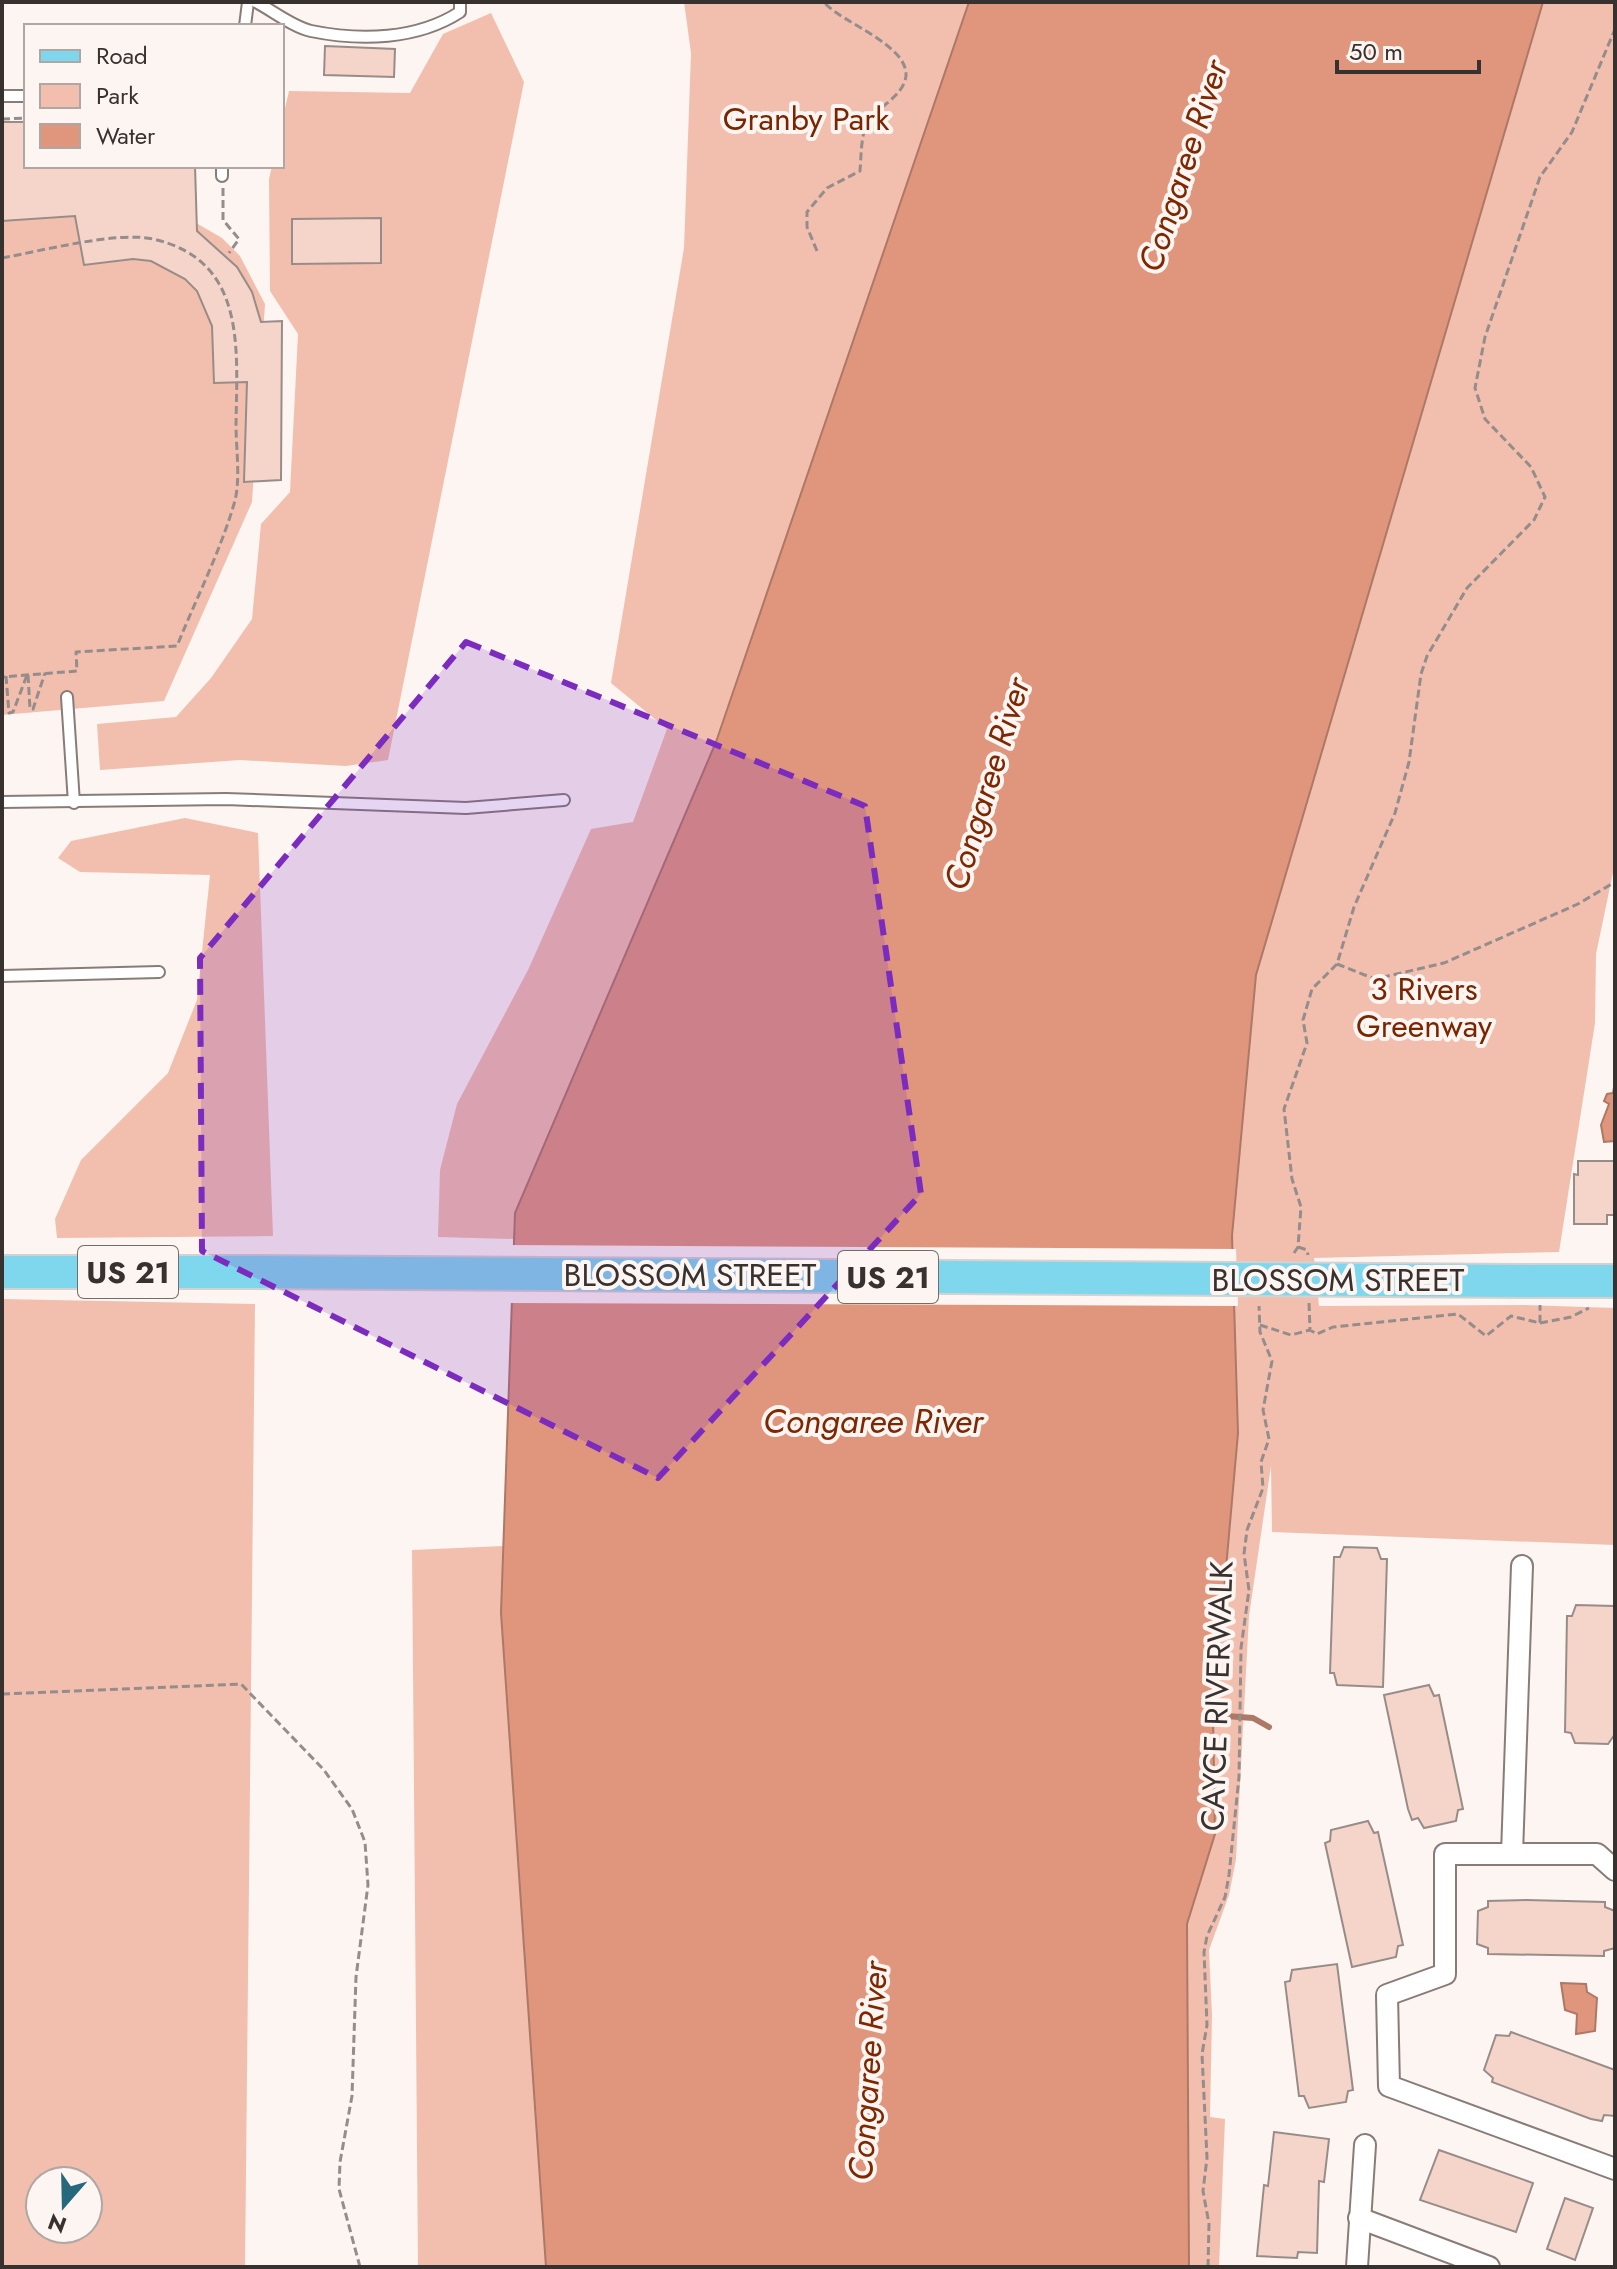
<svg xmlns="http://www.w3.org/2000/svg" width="1617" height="2269" viewBox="0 0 1617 2269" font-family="Jost,sans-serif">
<rect width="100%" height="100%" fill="#fdf5f2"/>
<g fill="#f2bfae" fill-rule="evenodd">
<path d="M684 2H969L716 742 515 1212 514 1239 438 1237 440 1170 457 1104 528 970 591 829 633 822 667 729 611 683 684 248 691 53Z"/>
<path d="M1543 2H1615V863L1596 954 1595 1023 1559 1252 1314 1258 1319 1306 1523 1305 1615 1308V1545L1272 1532 1271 1466 1249 1616 1236 1859 1229 1895 1209 1950 1212 2015 1210 2117 1225 2119 1219 2267H1189L1187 1924 1215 1834 1213 1715 1238 1433 1232 1236 1256 975Z"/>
<path d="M491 13 524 82 388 760 346 766 240 760 100 770 97 724 176 717 211 678 252 619 261 524 290 492 298 334 270 291 269 179 272 166H282V121L289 91 410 93 443 34Z"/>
<path d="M2 213 191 220 222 238 240 256 265 304 252 502 164 701 2 715Z"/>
<path d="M185 818 258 833 273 1236 57 1238 55 1219 81 1160 168 1073 197 1000 210 875 80 872 58 858 71 841Z"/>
<path d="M2 1299 255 1304 245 2267H2ZM40 2181H88V2229H40Z"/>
<path d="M503 1546 501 1614 546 2267H418L412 1550Z"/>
</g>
<g fill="#e0967d" stroke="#ad7866" stroke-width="2">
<path d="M969 2H1543L1256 975 1232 1236 1238 1433 1213 1715 1215 1834 1187 1924 1189 2267H546L501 1613 515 1213 716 742Z"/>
<path d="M1615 1082V1141L1604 1142 1601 1125 1609 1104 1604 1101 1607 1094 1613 1093Z"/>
<path d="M1561 1983 1586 1984 1587 1992 1597 1998 1595 2031 1576 2034 1577 2014 1565 2010Z"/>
</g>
<path fill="#fdf5f2" d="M510 1245 1236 1249 1238 1306 508 1303Z"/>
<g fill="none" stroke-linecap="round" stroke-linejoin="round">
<path stroke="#ad7866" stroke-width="6" d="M1213 1715 1253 1718 1269 1727"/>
</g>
<g fill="#f5d5ca" stroke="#988c88" stroke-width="2">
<path d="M325 46 395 49 394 77 324 75Z"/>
<path d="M2 122H26V166H195L197 231 237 267 252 292 261 322 282 321 281 480 244 482 247 382 214 383 212 326 197 291 185 279 151 261 133 259 84 265 75 216 2 221Z"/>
<path d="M381 218V263L292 264V219Z"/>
<path d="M1578 1161H1615V1215H1607V1224H1574V1174L1578 1175Z"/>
<path d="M1344 1547 1377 1548 1381 1559H1387L1383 1687 1337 1685 1334 1673H1330L1334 1557H1340Z"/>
<path d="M1576 1605 1614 1606 1615 1734 1608 1744 1575 1743 1571 1733 1565 1732 1567 1616H1572Z"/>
<path d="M1429 1685 1434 1696 1439 1695 1463 1809 1458 1810 1456 1821 1424 1828 1418 1818 1412 1820 1408 1809 1384 1695Z"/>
<path d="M1368 1821 1374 1833 1378 1832 1403 1945 1398 1946 1396 1957 1352 1967 1325 1843 1330 1841 1331 1830Z"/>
<path d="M1526 1900 1605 1902V1907L1615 1911V1948L1604 1951V1956L1488 1954V1948L1477 1944 1478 1911 1488 1907V1901Z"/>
<path d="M1337 1964 1353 2090 1348 2091 1346 2102 1309 2108 1304 2096H1299L1285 1982 1290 1981 1292 1970Z"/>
<path d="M1511 2032 1615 2070V2116L1604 2115 1602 2121 1591 2119 1492 2082 1493 2078 1484 2070 1496 2035 1509 2036Z"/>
<path d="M1274 2132 1329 2139 1324 2182 1319 2181 1317 2253 1298 2252 1297 2258 1257 2256 1264 2185 1268 2186Z"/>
<path d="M1439 2150 1533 2183 1516 2232 1420 2200Z"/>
<path d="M1565 2198 1593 2208 1575 2260 1547 2249Z"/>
</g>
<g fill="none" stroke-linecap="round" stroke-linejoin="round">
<g stroke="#887c78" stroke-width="14">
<g id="service">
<path d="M256 2C273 11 293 27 311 31 360 41 417 40 460 12V2"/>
<path d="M245 26 248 2"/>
<path d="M2 96H26"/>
<path d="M222 166V176"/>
<path d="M67 697 74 803"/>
<path d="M2 802 226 799 466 808 564 800"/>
<path d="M2 976 159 972"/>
</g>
</g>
<g stroke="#887c78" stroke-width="24">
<g id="minor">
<path d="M1512 1854 1522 1566"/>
<path d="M1615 1870 1597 1854H1445V1974L1387 1995 1389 2086 1615 2169"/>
<path d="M1359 2218 1489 2267"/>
<path d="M1357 2267 1365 2145"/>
</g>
</g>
<g stroke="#d3d2d1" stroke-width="36">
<g id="primary">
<path d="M2 1272H255"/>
<path d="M1521 1281H1615"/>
</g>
</g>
<g stroke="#948d8b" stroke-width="3" stroke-dasharray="8 4" stroke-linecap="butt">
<path d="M2 119 26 118"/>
<path d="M223 188V220L239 239 229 253"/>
<path d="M817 251 807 227V212L827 188 860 171C861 158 861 141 865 128 872 109 898 101 905 81 916 47 839 22 824 2"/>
<path d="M2 258C41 251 117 231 153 239 247 260 237 349 236 425 236 449 241 481 234 504 220 552 196 599 177 646L76 652 77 671 2 677"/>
<path d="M28 675 30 709H33L45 673"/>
<path d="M6 676 9 713 13 712 27 675"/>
<path d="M1337 964 1375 979 1444 963 1578 904 1615 882"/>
<path d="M1298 1247 1307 1250 1308 1255"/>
<path d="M1294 1253 1298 1247 1301 1207 1292 1179 1284 1109 1307 1043 1303 1020 1312 989 1337 964 1354 907 1395 813 1409 762 1421 674 1427 656 1467 588 1534 520 1545 497 1531 467 1485 419 1475 388 1485 337 1540 177 1572 132 1615 29"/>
<path d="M1309 1303 1310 1330 1317 1334 1333 1327 1458 1314 1486 1336 1511 1316 1540 1323V1305"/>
<path d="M1540 1323 1571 1317 1589 1308"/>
<path d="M1260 1325 1291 1335 1310 1330"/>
<path d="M2 1694 241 1684 324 1770 352 1809 365 1842 368 1885 356 1977 352 2096 340 2162 339 2189 360 2267"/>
<path d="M1208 2267 1209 2224 1203 2191 1207 2158 1202 2054 1207 2025 1204 1952 1207 1936 1225 1897 1229 1875 1239 1777 1241 1648 1249 1590 1244 1554 1247 1530 1263 1488 1261 1462 1269 1439 1263 1410 1272 1361 1260 1332 1259 1306"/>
</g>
<use href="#service" stroke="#fff" stroke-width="10"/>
<use href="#minor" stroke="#fff" stroke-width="20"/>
<use href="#primary" stroke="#7fd7ed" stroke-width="32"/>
<g stroke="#d3d2d1" stroke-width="36" stroke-linecap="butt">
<path id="primary-bridge" d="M255 1272 1521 1281"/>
</g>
<use href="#primary-bridge" stroke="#7fd7ed" stroke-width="32"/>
</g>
<path fill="#7b2cbf" fill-opacity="0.2" stroke="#7b2cbf" stroke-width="6" stroke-dasharray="16 10" stroke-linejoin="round" d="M466 642 865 806 921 1194 658 1478 202 1251 200 958Z"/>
<g text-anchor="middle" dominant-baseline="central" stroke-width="8" stroke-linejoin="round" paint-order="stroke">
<g fill="#fdf5f2" stroke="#726c6a" stroke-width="2">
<rect x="78" y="1246" width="100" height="52" rx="6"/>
<rect x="838" y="1251" width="100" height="52" rx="6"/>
</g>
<g font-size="30" font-weight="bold" fill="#373130">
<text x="128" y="1272">US 21</text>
<text x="888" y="1277">US 21</text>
</g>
<g font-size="32" fill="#7b2500" stroke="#fdf5f2">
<text x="806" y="119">Granby Park</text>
<text x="1424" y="989">3 Rivers<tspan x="1424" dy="37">Greenway</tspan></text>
</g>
<g font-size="32" fill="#373130" stroke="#fdf5f2">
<text x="690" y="1275">BLOSSOM STREET</text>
<text x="1338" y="1280">BLOSSOM STREET</text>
<text transform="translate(1217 1696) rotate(-88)">CAYCE RIVERWALK</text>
</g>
<g font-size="34" font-style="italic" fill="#7e2701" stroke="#fdf5f2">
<text transform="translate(1183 166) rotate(-72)">Congaree River</text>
<text transform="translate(987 784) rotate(-73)">Congaree River</text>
<text x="873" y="1421">Congaree River</text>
<text transform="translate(868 2071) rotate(-86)">Congaree River</text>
</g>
</g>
<rect width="1617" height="2269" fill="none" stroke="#373130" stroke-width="8"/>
<rect x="24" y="24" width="260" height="144" fill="#fdf5f2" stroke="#aea7a4" stroke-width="2"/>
<rect x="40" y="50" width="40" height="12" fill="#7fd7ed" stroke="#aea7a4" stroke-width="2"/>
<text x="96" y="64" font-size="24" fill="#373130">Road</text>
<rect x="40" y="84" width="40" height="24" fill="#f2bfae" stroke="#aea7a4" stroke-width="2"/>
<text x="96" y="104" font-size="24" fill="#373130">Park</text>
<rect x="40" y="124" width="40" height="24" fill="#e0967d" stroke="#aea7a4" stroke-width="2"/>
<text x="96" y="144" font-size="24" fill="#373130">Water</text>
<g transform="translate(64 2205) rotate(200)"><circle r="38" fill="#fdf5f2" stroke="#aea7a4" stroke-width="2"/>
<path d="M0-6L14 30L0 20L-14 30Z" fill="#27697c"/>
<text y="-12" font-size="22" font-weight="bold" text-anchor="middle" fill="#373130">N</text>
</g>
<path d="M1337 60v12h142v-12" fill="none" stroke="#373130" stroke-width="4"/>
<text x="1349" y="60" font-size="24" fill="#373130" stroke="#fdf5f2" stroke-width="6" paint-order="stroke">50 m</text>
</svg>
